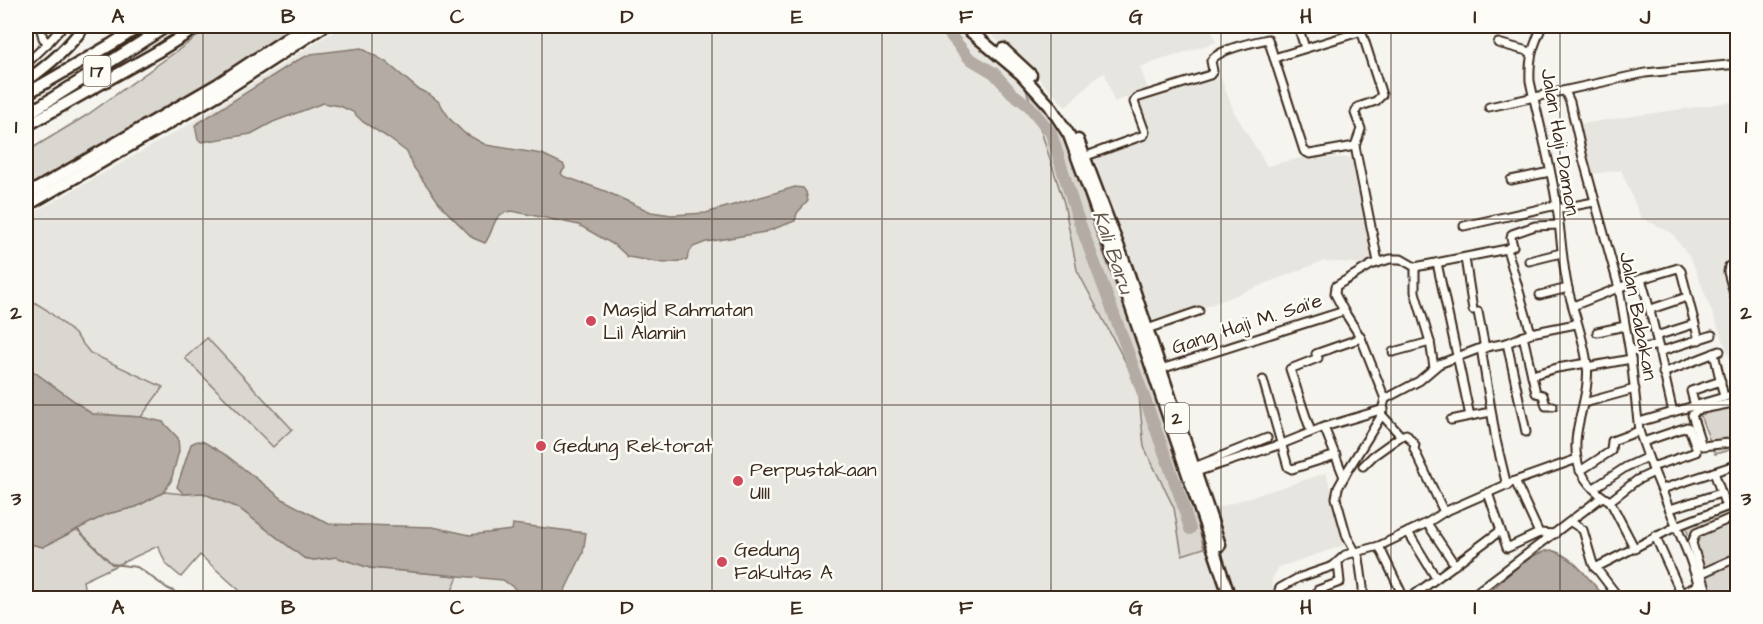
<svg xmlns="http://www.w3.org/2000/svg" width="1763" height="624" viewBox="0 0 1763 624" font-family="'Architects Daughter',sans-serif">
<rect width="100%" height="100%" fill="#f5f4ee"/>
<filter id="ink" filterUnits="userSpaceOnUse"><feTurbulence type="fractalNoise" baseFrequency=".0167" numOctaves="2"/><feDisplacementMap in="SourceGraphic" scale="12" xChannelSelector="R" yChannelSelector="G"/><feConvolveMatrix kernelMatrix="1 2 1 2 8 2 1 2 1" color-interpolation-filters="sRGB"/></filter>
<g filter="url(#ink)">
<g fill="#e7e5df">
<path d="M342 26H954L996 60 1025 86 1041 131 1064 203 1077 270 1138 386 1144 447 1174 508 1182 555 1203 548 1195 515 1326 473 1348 544 1279 567 1272 579 1274 598H248L200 555 181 577 166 564 158 546 88 523 171 481 179 451 178 438 163 422 141 417 162 387 90 353 75 334 47 310 26 297V217L188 125Z"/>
<path d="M980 26H1210L1216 42 1140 67 1150 95 1218 71 1234 112 1267 166 1305 157 1357 158 1372 210 1376 260 1367 264 1323 261 1203 308 1131 325 1095 231 1118 223 1091 150 1147 129 1136 94 1114 102 1105 73 1097 77 1066 107 1020 59Z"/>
<path d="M1737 101V376L1692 261 1672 233 1641 218 1621 170 1592 174 1579 124Z"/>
</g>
<g fill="#dad6d0" stroke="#8a8077" stroke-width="1.5">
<path d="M212 26H297L201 90 26 189V152L87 115Z"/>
<path d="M996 60 1023 77 1064 130 1095 231 1131 325 1195 515 1204 548 1182 555 1174 508 1144 447 1138 386 1077 270 1064 203 1041 131 1025 87Z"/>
<path d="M26 297 47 310 75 334 90 353 163 387 141 417 92 414 26 366Z"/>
<path d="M207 338 292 429 273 447 185 358Z"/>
<path d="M1737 391V448L1715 454 1696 405Z"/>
<path d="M164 492 184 494 203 493 240 509 304 558 314 560 336 557 370 568 458 576 449 598H248L200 555 181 577 166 564 158 546 83 581 86 598H26V543L43 547 107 514 136 507Z"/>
<path d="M1737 505V598H1709L1685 525Z"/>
</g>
<g fill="#b4aca4" stroke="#84786e" stroke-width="1.5">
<path d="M361 48 386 62 418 89 430 95 439 102 450 119 464 133 486 145 542 154 563 164 565 168 561 173 563 176 605 191 651 212 672 215 706 213 795 187 803 188 806 192 808 201 797 213 795 221 765 232 706 242 693 247 688 254 687 260 664 263 628 257 616 246 579 225 512 211C491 213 496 228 485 243L473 238 443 208 414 168 407 152 387 137 363 122 353 112 340 106 323 103 273 122 251 134 202 142 198 140 195 125 296 61 311 54Z"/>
<path d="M26 366 92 414 141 417 163 422 178 438 179 451 171 481 164 492 136 507 107 514 43 547 26 543Z"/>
<path d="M197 441 204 442 226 455 284 500 329 524 433 527 470 535 512 530 513 524 586 533 583 553 566 588 563 598H528L503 580 370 568 336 557 314 560 304 558 240 509 203 493 184 494 177 487 191 444Z"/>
<path d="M1551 550C1575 556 1590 582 1606 598H1490L1488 593C1506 578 1527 553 1551 550Z"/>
</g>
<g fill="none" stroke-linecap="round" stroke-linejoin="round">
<path stroke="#84786e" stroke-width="2" d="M77 529 112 564 137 567 167 588 187 598"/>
<path stroke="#b4aca4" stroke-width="12" d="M943 26 969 58 994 73 1012 93 1029 106 1051 133 1076 213 1125 344 1182 502 1190 529"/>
<g stroke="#3b2a1e" stroke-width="11">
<g id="minor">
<path d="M40 26 43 38 48 43"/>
<path d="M1298 26 1305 48"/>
<path d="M1542 26C1533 48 1529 56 1530 81 1539 123 1551 165 1557 207 1561 234 1562 262 1568 289 1574 314 1584 339 1587 364 1591 397 1571 427 1577 459 1580 477 1595 493 1610 501L1637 480 1654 472"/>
<path d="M1498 43 1531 52"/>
<path d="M1274 58 1359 32 1362 33 1382 95 1376 101 1358 107 1355 113 1361 129 1355 146 1378 262"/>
<path d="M26 64 46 45 63 26"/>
<path d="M1565 91 1570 102 1583 158 1619 288 1631 359 1639 431 1648 457 1690 559 1703 598"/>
<path d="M1489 107 1645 73 1738 64"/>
<path d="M1081 158 1144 135 1145 132 1134 102 1136 98 1210 75 1213 71 1211 61C1218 49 1254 42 1268 39L1304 151 1310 154 1355 146"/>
<path d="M1511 180 1550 172"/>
<path d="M1557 209 1594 202"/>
<path d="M1464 226 1557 205"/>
<path d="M1507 249 1531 333"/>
<path d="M1465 258 1473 310"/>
<path d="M1529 261 1561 253"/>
<path d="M1738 262 1729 266 1728 272 1738 309"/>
<path d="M1437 263 1470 416 1491 412"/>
<path d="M1415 267V292L1430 342 1434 367"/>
<path d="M1641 279C1655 322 1662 368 1673 412"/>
<path d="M1540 295 1568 288"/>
<path d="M1573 306 1641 279 1678 268 1681 271 1699 340"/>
<path d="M1651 309 1687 297"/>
<path d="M1344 311 1335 294 1336 286 1371 265 1390 259H1401L1415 267 1507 249 1513 246 1511 238 1512 234 1535 226 1558 225"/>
<path d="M1478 312 1485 348"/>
<path d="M1147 329 1199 311"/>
<path d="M1597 332 1625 326"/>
<path d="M1523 336 1536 393 1543 395 1546 406H1553"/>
<path d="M1656 336 1694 324"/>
<path d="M1507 343 1526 432"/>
<path d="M1481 348 1496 440 1507 486"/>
<path d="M1630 351 1658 345"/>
<path d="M1393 352 1430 342"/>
<path d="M1659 352 1712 335"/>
<path d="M1714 353 1724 397"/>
<path d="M1587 367 1631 359"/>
<path d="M1161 369 1344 311 1361 338 1385 399 1380 418 1349 468 1338 488 1336 498 1347 537 1359 558 1363 587V598"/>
<path d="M1663 373 1720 351"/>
<path d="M1532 375 1557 368 1587 363"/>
<path d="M1263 380 1288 467 1292 469 1336 455"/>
<path d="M1385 399 1419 381 1439 364 1481 348 1507 343 1531 333 1576 324"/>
<path d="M1738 402 1697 410 1692 415 1702 446 1738 442"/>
<path d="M1584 403 1635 389"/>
<path d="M1695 406 1691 391 1721 381"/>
<path d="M1381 414 1401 436 1406 434 1415 445 1414 449 1444 512"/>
<path d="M1451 420 1470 416"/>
<path d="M1639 422 1738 393"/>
<path d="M1324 427 1344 477"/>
<path d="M1311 432 1290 369 1318 358 1316 354 1318 353 1361 338"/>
<path d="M1643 442 1687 427 1689 428 1696 447V452L1652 467"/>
<path d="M1363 466 1373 456 1401 436"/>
<path d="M1194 467 1267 438"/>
<path d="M1580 471 1611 451 1612 441 1639 431"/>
<path d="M1196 472 1282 444 1324 427 1384 409"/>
<path d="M1714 472 1738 464"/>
<path d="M1515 481 1539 533"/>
<path d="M1594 488 1626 467 1648 457"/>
<path d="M1488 493 1507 548 1539 533 1555 534"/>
<path d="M1610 501 1635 549"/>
<path d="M1670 509 1721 493"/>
<path d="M1571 522 1583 530 1593 564 1619 598"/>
<path d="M1427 523 1455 565"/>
<path d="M1408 532 1436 578"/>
<path d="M1655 536 1681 593"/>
<path d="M1379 546 1404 598"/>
<path d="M1595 568 1677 526 1726 507 1714 472 1662 489"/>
<path d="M1702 573 1738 557"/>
<path d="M1318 590 1340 582 1338 563"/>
<path d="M1283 598 1279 590 1280 588 1298 578 1333 566 1345 555 1379 546 1427 523 1444 512 1515 481 1577 459"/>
<path d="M1410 598 1500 531"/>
<path d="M1469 598 1602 497"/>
<path d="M1671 598 1699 585"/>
<path d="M1709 598 1692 543 1696 533 1738 515"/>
</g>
</g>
<g stroke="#3b2a1e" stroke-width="15">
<g id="highway">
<path d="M964 26 1021 74 1050 106 1069 135 1119 272 1230 598"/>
<path d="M1003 49 1031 75"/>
<path d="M26 81C49 65 68 49 84 26"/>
<path d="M26 94 112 44 140 26"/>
<path d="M26 115 167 26"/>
<path d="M26 126 157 52 199 26"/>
<path d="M1078 140 1127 269 1220 545"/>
<path d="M26 195 218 84 306 26"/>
<path d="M26 206 219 94 324 26"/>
</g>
</g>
<use href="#minor" stroke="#fdfcf7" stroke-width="7"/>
<use href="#highway" stroke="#fdfcf7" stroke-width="10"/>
</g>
</g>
<path fill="none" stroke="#3b2a1e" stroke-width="1.5" stroke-opacity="0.55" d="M203 26V598M372 26V598M542 26V598M712 26V598M882 26V598M1051 26V598M1221 26V598M1391 26V598M1560 26V598M26 219H1738M26 405H1738"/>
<g fill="#d1495b" stroke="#fdfcf7" stroke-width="2">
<circle cx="591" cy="321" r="6"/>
<circle cx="541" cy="446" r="6"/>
<circle cx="738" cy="481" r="6"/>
<circle cx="722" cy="562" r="6"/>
</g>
<g text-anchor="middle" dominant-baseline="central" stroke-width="5" stroke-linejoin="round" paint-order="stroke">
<g fill="#fdfcf7" stroke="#75695f" stroke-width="1.5">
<rect x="83.5" y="56" width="27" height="30" rx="4.5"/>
<rect x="1165" y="403" width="24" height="30" rx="4.5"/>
</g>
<g font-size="18" font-weight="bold" fill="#3b2a1e">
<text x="97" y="71">17</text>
<text x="1177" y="418">2</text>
</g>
<g font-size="20" fill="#3b2a1e" stroke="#fdfcf7">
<text transform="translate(1560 142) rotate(80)">Jalan Haji Damon</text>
<text transform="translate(1638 316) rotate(79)">Jalan Babakan</text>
<text transform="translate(1247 324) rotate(-18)">Gang Haji M. Sai'e</text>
</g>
<g font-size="20" fill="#3b2a1e" stroke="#fdfcf7" text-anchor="start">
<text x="603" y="310">Masjid Rahmatan<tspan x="603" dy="23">Lil Alamin</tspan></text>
<text x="553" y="446">Gedung Rektorat</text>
<text x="750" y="470">Perpustakaan<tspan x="750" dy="23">UIII</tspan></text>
<text x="734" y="550">Gedung<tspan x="734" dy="23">Fakultas A</tspan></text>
</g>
<g font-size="21" font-style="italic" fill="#65584d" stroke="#fdfcf7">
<text transform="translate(1113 252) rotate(71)">Kali Baru</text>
</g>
</g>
<rect width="1763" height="624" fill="none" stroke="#fdfcf7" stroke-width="66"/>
<rect x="33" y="33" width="1697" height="558" fill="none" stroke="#3b2a1e" stroke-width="2"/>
<g font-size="20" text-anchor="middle" font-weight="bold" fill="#3b2a1e">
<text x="118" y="23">A</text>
<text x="288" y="23">B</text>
<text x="457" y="23">C</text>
<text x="627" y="23">D</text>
<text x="797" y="23">E</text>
<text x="966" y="23">F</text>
<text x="1136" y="23">G</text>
<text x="1306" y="23">H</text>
<text x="1475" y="23">I</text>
<text x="1645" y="23">J</text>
<text x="16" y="133">1</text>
<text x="1746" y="133">1</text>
<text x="16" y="319">2</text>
<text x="1746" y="319">2</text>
<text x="16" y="505">3</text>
<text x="1746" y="505">3</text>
<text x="118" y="614">A</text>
<text x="288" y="614">B</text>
<text x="457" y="614">C</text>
<text x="627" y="614">D</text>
<text x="797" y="614">E</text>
<text x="966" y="614">F</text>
<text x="1136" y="614">G</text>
<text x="1306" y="614">H</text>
<text x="1475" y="614">I</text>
<text x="1645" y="614">J</text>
</g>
</svg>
